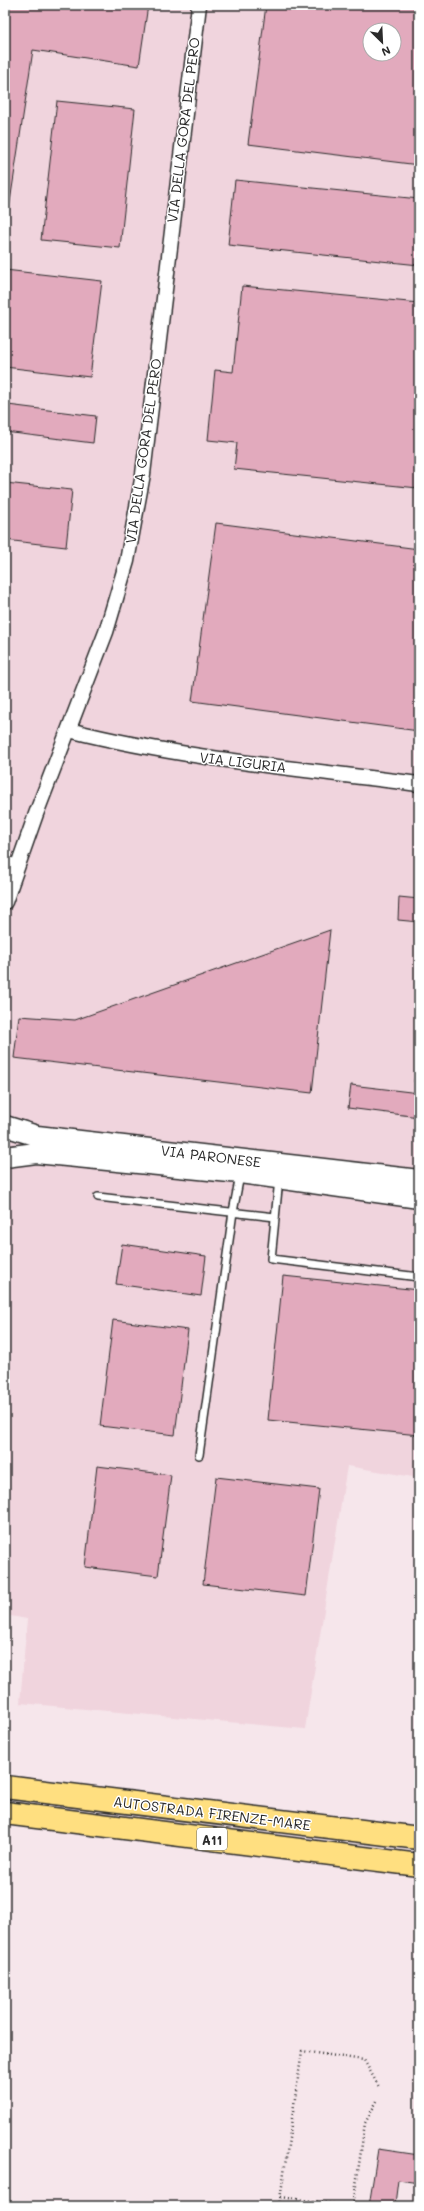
<svg xmlns="http://www.w3.org/2000/svg" width="424" height="2211" viewBox="0 0 424 2211" font-family="Mali,sans-serif">
<rect width="100%" height="100%" fill="#f6e6eb"/>
<filter id="ink" filterUnits="userSpaceOnUse"><feTurbulence type="fractalNoise" baseFrequency=".025" numOctaves="2"/><feDisplacementMap in="SourceGraphic" scale="8" xChannelSelector="R" yChannelSelector="G"/><feConvolveMatrix kernelMatrix="1 2 1 2 8 2 1 2 1" color-interpolation-filters="sRGB"/></filter>
<g filter="url(#ink)">
<path fill="#f0d4dd" fill-rule="evenodd" d="M5 5H419V1478L347 1466 305 1729 20 1703 27 1619 5 1615ZM370 30H394V54H370Z"/>
<g fill="#e2aabd" stroke="#2b2b2b" fill-rule="evenodd">
<path d="M5 5H148L139 66 33 50 5 235Z"/>
<path d="M266 5H419V165L248 144ZM370 30H394V54H370Z"/>
<path d="M57 101 135 109 120 248 41 240Z"/>
<path d="M235 180 419 199V265L228 245Z"/>
<path d="M5 270 102 281 90 377 5 367Z"/>
<path d="M242 286 419 303 418 488 234 469 237 443 208 440 215 370 233 372Z"/>
<path d="M8 405 96 416 93 443 5 432Z"/>
<path d="M5 483 72 490 66 547 5 540Z"/>
<path d="M216 523 419 549V731L192 701Z"/>
<path d="M399 897 419 899V922L398 920Z"/>
<path d="M330 930 312 1093 14 1058 19 1016 75 1020Z"/>
<path d="M419 1040V1082H414Z"/>
<path d="M351 1085 419 1093V1117L348 1108Z"/>
<path d="M122 1244 206 1256 201 1296 116 1284Z"/>
<path d="M283 1276 419 1290V1435L268 1420Z"/>
<path d="M113 1320 188 1330 175 1435 100 1426Z"/>
<path d="M97 1466 171 1475 158 1576 85 1567Z"/>
<path d="M216 1477 319 1489 306 1596 203 1584Z"/>
<path d="M378 2149 419 2155V2183L398 2180 395 2204 401 2206H369Z"/>
</g>
<g fill="none" stroke-linecap="round" stroke-linejoin="round">
<g stroke="#2b2b2b" stroke-width="10">
<g id="lane">
<path d="M5 860 17 863"/>
<path d="M279 1179 271 1259 419 1277"/>
<path d="M98 1197 275 1217"/>
<path d="M199 1455 233 1212 240 1175"/>
</g>
</g>
<g stroke="#2b2b2b" stroke-width="17">
<g id="street">
<path d="M69 730C183 759 302 769 419 784"/>
<path d="M5 902 36 814 106 632 127 561 143 474 199 5"/>
</g>
</g>
<g stroke="#2b2b2b" stroke-width="23">
<g id="secondary">
<path d="M5 1126 37 1136 419 1180"/>
<path d="M5 1157 36 1153 240 1173 419 1198"/>
</g>
</g>
<g stroke="#2b2b2b" stroke-width="25">
<g id="highway">
<path d="M5 1787 419 1838"/>
<path d="M5 1813 419 1865"/>
</g>
</g>
<g stroke="#2b2b2b" stroke-width="2.5" stroke-dasharray="1 3" stroke-linecap="butt">
<path d="M281 2197 349 2206"/>
<path d="M279 2206 302 2051 364 2060 379 2087"/>
<path d="M353 2206 365 2123 377 2101"/>
</g>
<use href="#lane" stroke="#fff" stroke-width="7"/>
<use href="#street" stroke="#fff" stroke-width="14"/>
<use href="#secondary" stroke="#fff" stroke-width="20"/>
<use href="#highway" stroke="#ffdf80" stroke-width="22"/>
</g>
</g>
<g text-anchor="middle" dominant-baseline="central" stroke-width="3" stroke-linejoin="round" paint-order="stroke">
<rect fill="#fff" stroke="#6b6b6b" stroke-width="1" x="197" y="1828" width="30" height="22" rx="3"/>
<g font-size="13" font-weight="bold" fill="#2b2b2b">
<text x="212" y="1839">A11</text>
</g>
<g font-size="14" fill="#2b2b2b" stroke="#fff">
<text transform="translate(183 130) rotate(-83)">VIA DELLA GORA DEL PERO</text>
<text transform="translate(143 451) rotate(-82)">VIA DELLA GORA DEL PERO</text>
<text transform="translate(243 762) rotate(7)">VIA LIGURIA</text>
<text transform="translate(211 1156) rotate(7)">VIA PARONESE</text>
<text transform="translate(212 1813) rotate(7)">AUTOSTRADA FIRENZE-MARE</text>
</g>
</g>
<rect width="424" height="2211" fill="none" stroke="#fff" stroke-width="20"/>
<rect x="10" y="10" width="404" height="2191" fill="none" stroke="#2b2b2b" stroke-width="1.5" filter="url(#ink)"/>
<g transform="translate(382 42) rotate(156)"><circle r="19" fill="#ffffff" stroke="#aaaaaa"/>
<path d="M0-3L7 15L0 10L-7 15Z" fill="#2b2b2b"/>
<text y="-6" font-size="11" font-weight="bold" text-anchor="middle" fill="#2b2b2b">N</text>
</g>
</svg>
